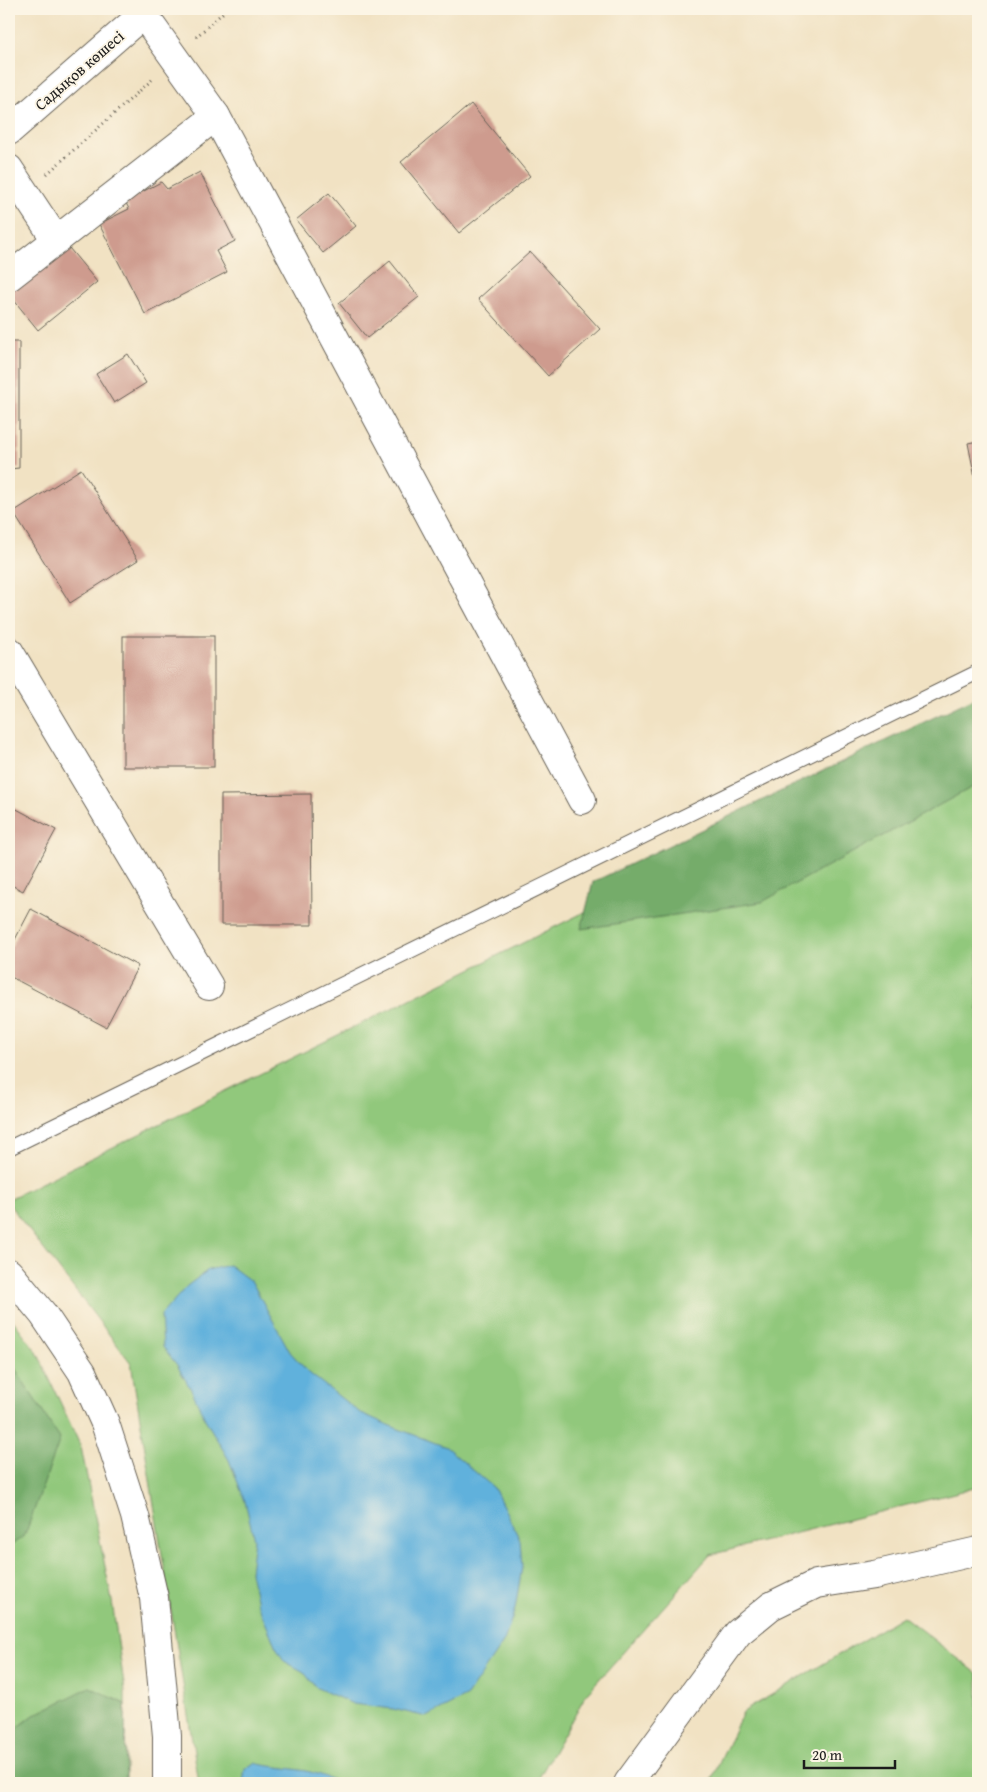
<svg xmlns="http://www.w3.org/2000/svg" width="987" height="1792" viewBox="0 0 987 1792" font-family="'Gentium Book Plus',serif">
<rect width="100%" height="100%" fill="#fcf5e5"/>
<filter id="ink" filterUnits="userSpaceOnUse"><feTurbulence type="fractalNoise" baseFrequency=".02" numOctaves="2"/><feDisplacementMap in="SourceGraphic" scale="10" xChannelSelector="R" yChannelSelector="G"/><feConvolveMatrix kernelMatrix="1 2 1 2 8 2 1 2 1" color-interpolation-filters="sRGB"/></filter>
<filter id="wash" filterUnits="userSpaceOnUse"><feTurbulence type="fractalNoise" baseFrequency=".0096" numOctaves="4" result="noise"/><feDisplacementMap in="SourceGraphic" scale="20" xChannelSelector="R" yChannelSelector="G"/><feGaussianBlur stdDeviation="1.12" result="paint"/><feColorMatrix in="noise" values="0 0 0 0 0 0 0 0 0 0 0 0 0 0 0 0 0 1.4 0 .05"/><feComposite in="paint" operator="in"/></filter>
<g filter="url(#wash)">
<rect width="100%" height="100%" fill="#f1e2c3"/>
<g fill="#91c87b" stroke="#56724c">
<path d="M978 716V1487L710 1555 587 1693 536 1783H199L131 1363 9 1204V1199Z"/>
<path d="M9 1315 37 1352 81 1447 112 1601 125 1691 126 1783H9Z"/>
<path d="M903 1616 978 1674V1783H710L743 1712Z"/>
</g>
<g fill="#74ac6b" stroke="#486444">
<path d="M978 696V784L762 902 581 929 593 882Z"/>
<path d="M9 1359 60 1439 25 1535 9 1547Z"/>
<path d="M90 1687 125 1704 126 1783H9V1734L34 1715Z"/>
</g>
<g fill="#61b1dc" stroke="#3e667c">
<path d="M229 1265 252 1282 290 1352 309 1373 359 1412 388 1425 446 1447 494 1488 520 1540 522 1567 515 1609 504 1641 467 1696 427 1717 393 1709 353 1704 315 1687 304 1672 284 1661 275 1645 257 1603 250 1572 254 1539 245 1501 229 1460 205 1419 193 1393 177 1365 163 1347 161 1315 187 1286 208 1270Z"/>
<path d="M254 1763C282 1770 314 1767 337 1783H243L245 1769Z"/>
</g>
<g id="blocks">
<g fill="#ce9b8e">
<path d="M471 104 530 176 459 233 401 162Z"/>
<path d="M200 172 235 241 216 251 227 272 145 314 99 224 129 209 125 201 161 182 167 189Z"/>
<path d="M329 193 356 226 323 253 296 220Z"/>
<path d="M65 243 97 282 38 330 9 294V290Z"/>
<path d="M530 252 600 329 548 376 478 299Z"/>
<path d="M390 261 419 297 367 338 339 303Z"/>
<path d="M9 342H19V468L9 469Z"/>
<path d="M128 354 146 383 114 403 96 374Z"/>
<path d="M978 441V487L977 488 968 443Z"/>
<path d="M81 469 138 560 70 603 13 512Z"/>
<rect x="123" y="636" width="91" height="131"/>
<path d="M311 794 312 925H221V795Z"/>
<path d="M9 805 56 830 23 891 9 884Z"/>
<path d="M31 909 138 966 106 1027 9 976V951Z"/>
</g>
</g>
</g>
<g filter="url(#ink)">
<use href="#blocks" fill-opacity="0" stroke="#676156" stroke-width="1"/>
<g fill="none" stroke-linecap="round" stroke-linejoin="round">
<g stroke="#676156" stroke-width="16">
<path id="service" d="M9 1148 978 672"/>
</g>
<g stroke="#676156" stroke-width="30">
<g id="minor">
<path d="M216 116 582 800"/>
<path d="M9 169 56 240"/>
<path d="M9 277 216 116 143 14"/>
<path d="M9 651 209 986"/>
<path d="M9 1273 43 1314 82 1372 105 1423 135 1516 154 1598 167 1736V1783"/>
<path d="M628 1783 738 1633 771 1606 816 1584 874 1575 978 1551"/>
</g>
</g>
<g stroke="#676156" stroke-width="30">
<path id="tertiary" d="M9 131 149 9"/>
</g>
<g stroke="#676156" stroke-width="3" stroke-dasharray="1 4" stroke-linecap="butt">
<path d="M196 37 227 9"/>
<path d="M47 174 154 78"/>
</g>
<use href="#service" stroke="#fff" stroke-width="14"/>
<use href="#minor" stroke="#fff" stroke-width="28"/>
<use href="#tertiary" stroke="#fff" stroke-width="28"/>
</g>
</g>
<g text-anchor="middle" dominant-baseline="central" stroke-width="4" stroke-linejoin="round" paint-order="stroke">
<g font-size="16" fill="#1c1c1c" stroke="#fcf5e5">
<text transform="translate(79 70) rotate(-41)">Садықов көшесі</text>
</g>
</g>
<rect width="987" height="1792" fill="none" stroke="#fcf5e5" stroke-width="30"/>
<path d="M804 1760v8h91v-8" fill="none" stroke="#1c1c1c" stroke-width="2.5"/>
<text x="812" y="1760" font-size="15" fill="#1c1c1c" stroke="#fcf5e5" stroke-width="4" paint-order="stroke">20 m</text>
</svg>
